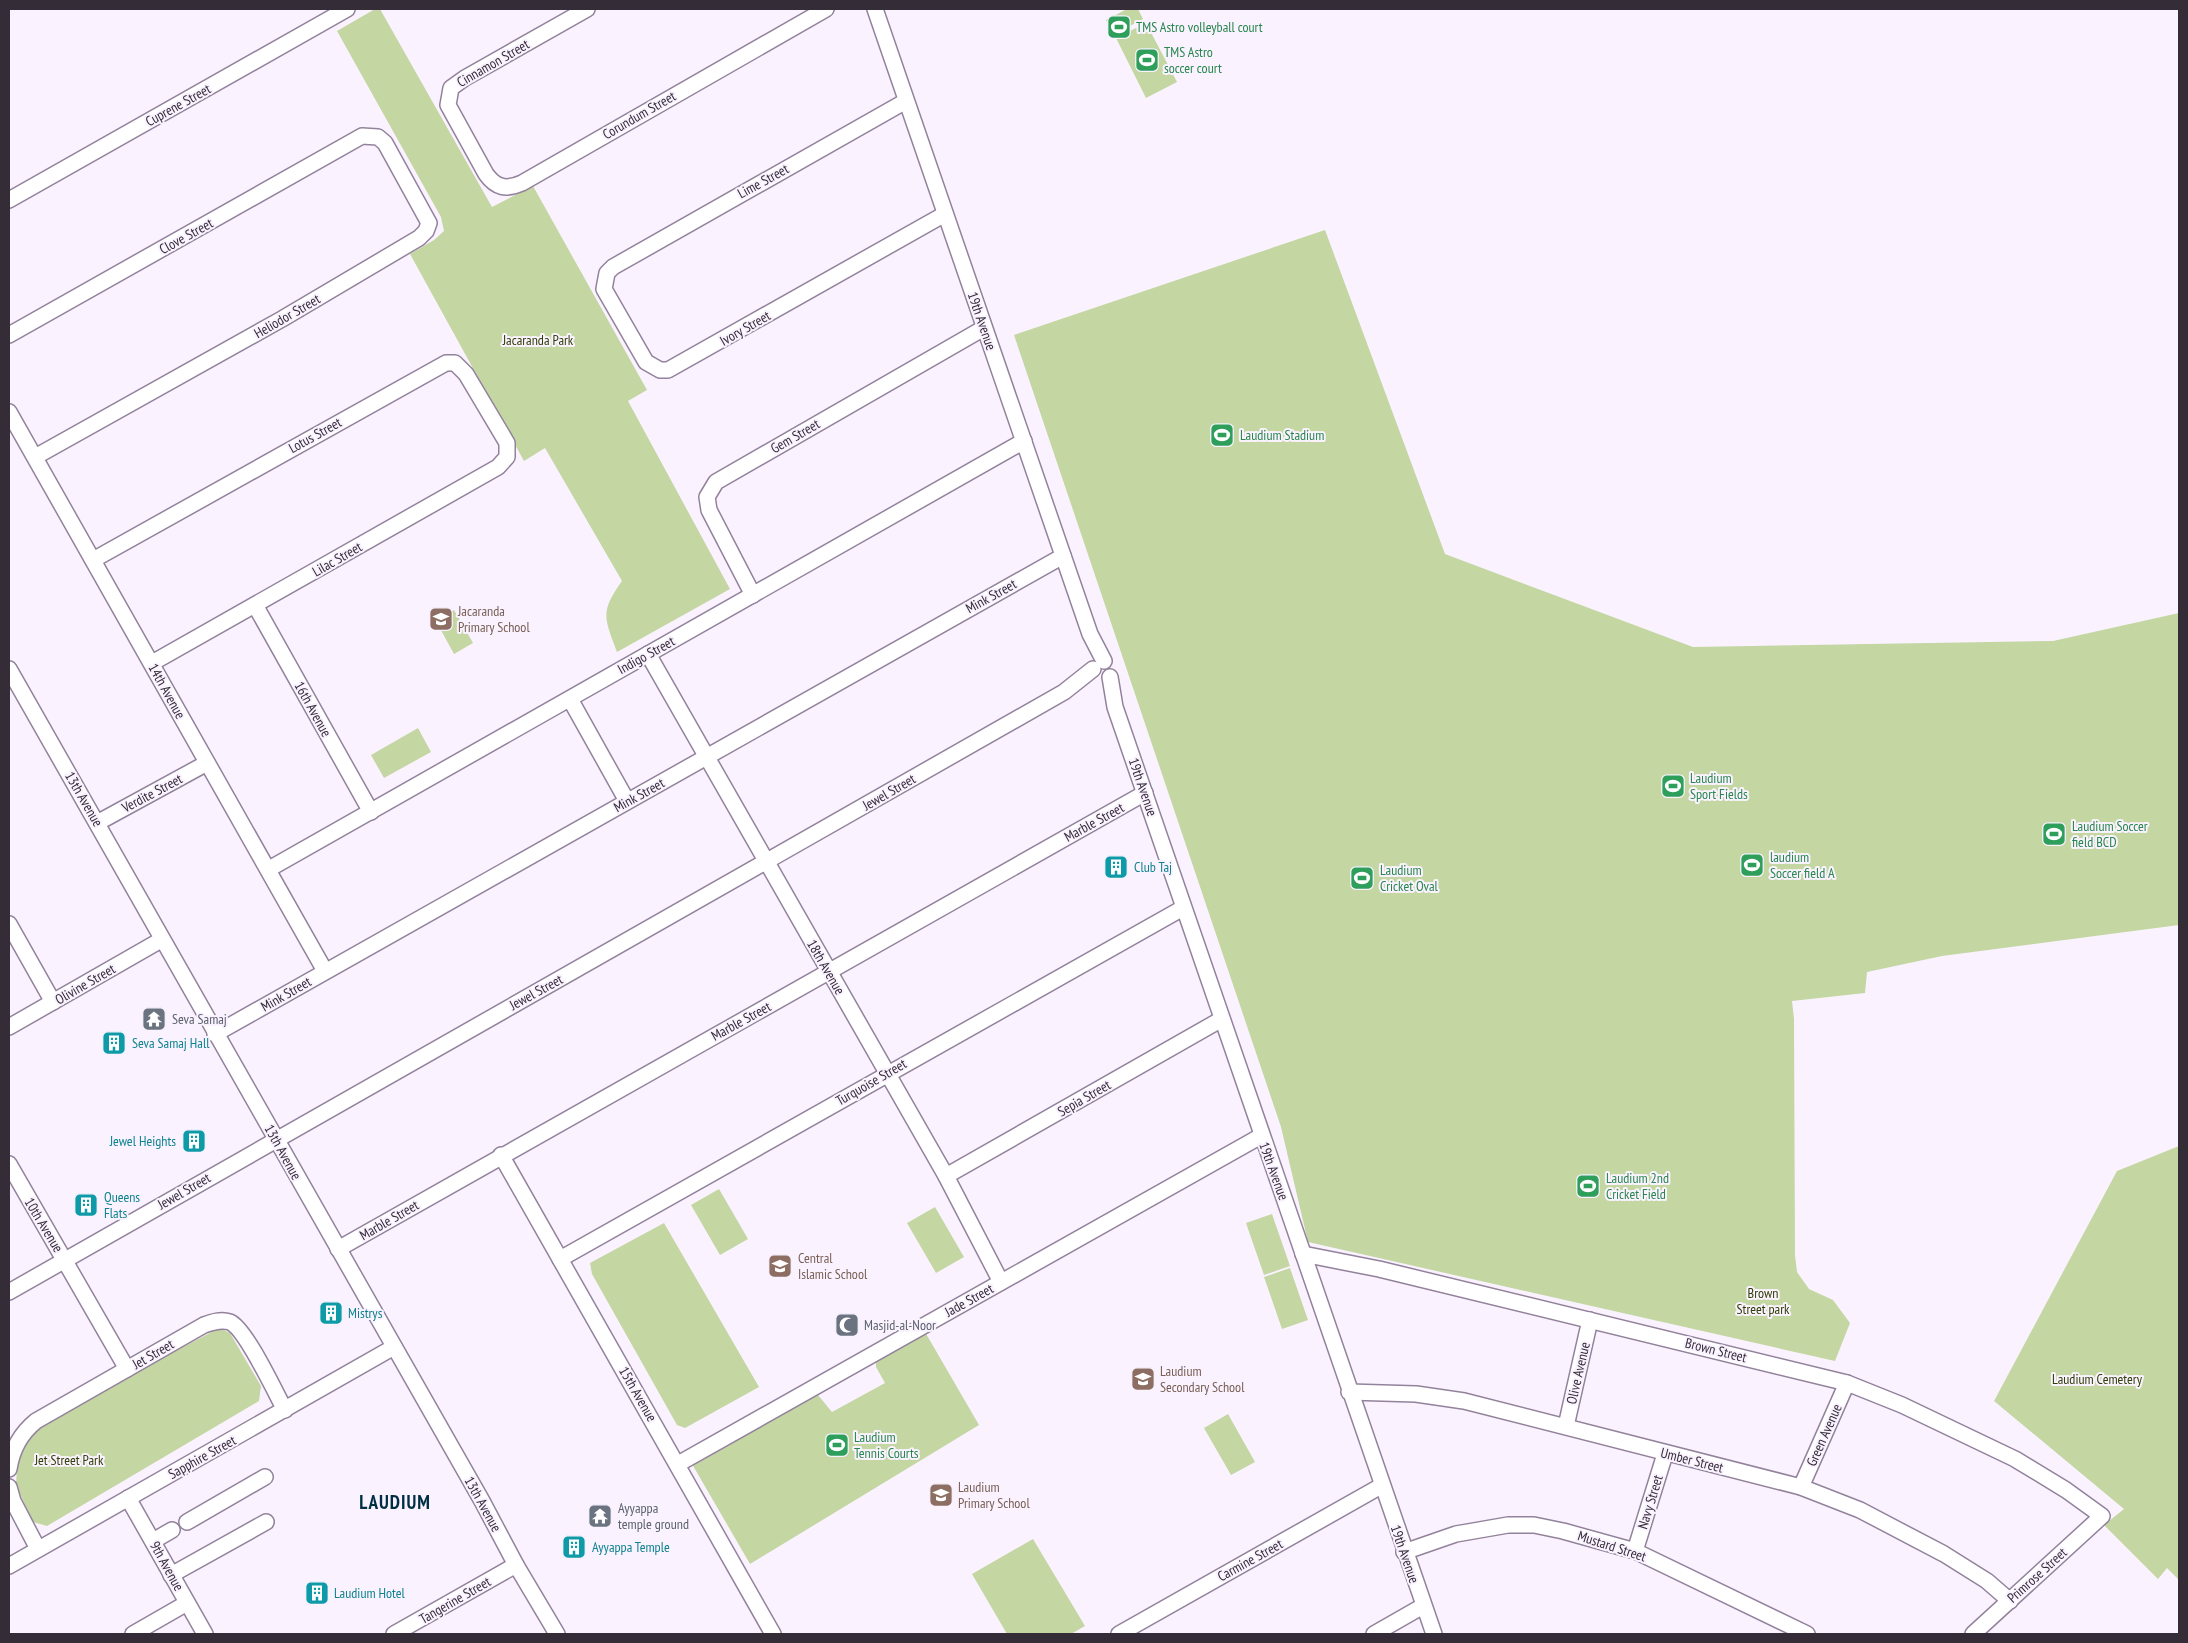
<svg xmlns="http://www.w3.org/2000/svg" width="2188" height="1643" viewBox="0 0 2188 1643" font-family="'PT Sans Narrow',sans-serif">
<rect width="100%" height="100%" fill="#faf3ff"/>
<g fill="#c4d6a2">
<path d="M375 9H380L492 207 533 186 647 390 628 401 730 589 617 652C604 617 600 612 622 581L545 448 524 461 410 254 434 240 444 231 441 217 337 31Z"/>
<path d="M1127 9H1138L1143 19 1113 35 1106 20Z"/>
<path d="M1146 23 1177 82 1146 98 1116 38Z"/>
<path d="M1325 230 1445 554 1693 647 2053 641 2179 613V925L1942 956 1867 972 1865 993 1792 1001 1794 1019 1795 1255 1797 1272 1809 1289 1833 1300 1850 1323 1835 1361 1308 1242 1281 1127 1014 335Z"/>
<path d="M454 610 473 643 454 654 436 621Z"/>
<path d="M418 728 431 752 384 778 371 755Z"/>
<path d="M2179 1146V1580L2167 1568 2158 1579 2104 1525 2124 1509 1994 1401 2117 1171Z"/>
<path d="M719 1189 748 1239 720 1255 691 1205Z"/>
<path d="M935 1207 964 1257 936 1273 907 1223Z"/>
<path d="M1272 1214 1290 1266 1264 1275 1246 1223Z"/>
<path d="M664 1223 759 1387 685 1428 677 1425 592 1274 590 1263Z"/>
<path d="M1290 1268 1308 1320 1282 1329 1264 1277Z"/>
<path d="M219 1328 230 1333 261 1386 259 1401 47 1526 33 1522 16 1485 18 1454 35 1426Z"/>
<path d="M925 1332 979 1425 750 1564 692 1464 818 1395 832 1412 885 1383 876 1367V1360Z"/>
<path d="M1228 1414 1255 1462 1231 1475 1204 1428Z"/>
<path d="M1033 1539 1085 1626 1071 1634H1007L972 1574Z"/>
</g>
<g fill="none" stroke-linecap="round" stroke-linejoin="round">
<g stroke="#93829c" stroke-width="18">
<g id="minor">
<path d="M587 9 465 78 451 88 448 105 486 174C496 188 506 190 522 183L826 9"/>
<path d="M875 9 1090 634 1104 661"/>
<path d="M906 101 613 267 607 273 604 289 646 362 660 370H668L945 214"/>
<path d="M9 200 347 9"/>
<path d="M9 335 362 136 378 137 385 143 429 223 426 231 419 238 282 319 35 457"/>
<path d="M9 412 325 971"/>
<path d="M93 560 446 363H455L466 374 507 443V457L498 467 152 663"/>
<path d="M753 595 709 510 707 497 716 482 984 328"/>
<path d="M255 605 371 812"/>
<path d="M648 654 946 1176 1001 1282"/>
<path d="M9 669 482 1501 516 1565 557 1634"/>
<path d="M1110 677 1115 707 1434 1634"/>
<path d="M570 699 627 801"/>
<path d="M97 823 207 763"/>
<path d="M269 869 1024 441"/>
<path d="M9 924 53 1002"/>
<path d="M9 1027 161 940"/>
<path d="M215 1034 1063 556"/>
<path d="M501 1155 773 1634"/>
<path d="M9 1164 127 1369"/>
<path d="M946 1176 1222 1019"/>
<path d="M338 1249 1145 793"/>
<path d="M1303 1254 1379 1269 1847 1383 1902 1405 2015 1459 2066 1490 2102 1516 1973 1634"/>
<path d="M560 1259 1183 908"/>
<path d="M9 1292 1064 692 1093 669"/>
<path d="M1349 1392 1416 1394 1464 1401 1801 1487 1860 1510 1944 1554 1987 1581 2010 1601"/>
<path d="M1566 1426 1590 1320"/>
<path d="M678 1464 1261 1136"/>
<path d="M9 1469C12 1449 20 1434 36 1421L204 1325C212 1322 221 1319 230 1322 246 1329 275 1392 285 1410"/>
<path d="M9 1487 13 1501 38 1549"/>
<path d="M1801 1487 1847 1383"/>
<path d="M128 1498 205 1634"/>
<path d="M187 1522 265 1477"/>
<path d="M153 1541 172 1530"/>
<path d="M1635 1551 1665 1454"/>
<path d="M1404 1552 1456 1534 1508 1525H1534L1563 1531 1635 1551 1807 1634"/>
<path d="M9 1566 394 1347"/>
<path d="M171 1575 266 1522"/>
<path d="M133 1634 187 1603"/>
<path d="M394 1634 516 1565"/>
<path d="M1119 1634 1381 1486"/>
<path d="M1374 1634 1423 1606"/>
</g>
</g>
<use href="#minor" stroke="#fff" stroke-width="15"/>
</g>
<defs>
<g id="stadium-square" transform="scale(1.25)"><rect x="-9" y="-9" width="18" height="18" rx="4" fill="#2e9e5b" stroke="#faf3ff"/><path d="M0-5a6.5 5 0 1 0 0 10a6.5 5 0 1 0 0-10ZM-3.5-1.8h7v3.6h-7Z" fill="#fff"/></g>
<g id="school-square" transform="scale(1.25)"><rect x="-9" y="-9" width="18" height="18" rx="4" fill="#8d6e63" stroke="#faf3ff"/><path d="M0-5L7-2L0 1L-7-2ZM-4 1L0 2.5L4 1V4Q0 6-4 4Z" fill="#fff"/></g>
<g id="building-square" transform="scale(1.25)"><rect x="-9" y="-9" width="18" height="18" rx="4" fill="#0f9aa8" stroke="#faf3ff"/><path d="M-4-6H4V6H1V3H-1V6H-4ZM-2.5-4.3h1.7v1.8h-1.7ZM.8-4.3h1.7v1.8H.8ZM-2.5-1h1.7V.8h-1.7ZM.8-1h1.7V.8H.8Z" fill="#fff"/></g>
<g id="temple-square" transform="scale(1.25)"><rect x="-9" y="-9" width="18" height="18" rx="4" fill="#6b7280" stroke="#faf3ff"/><path d="M0-6L5-2H3V0L6.5 2.5H4V6H1.5V3h-3V6H-4V2.5H-6.5L-3 0V-2H-5Z" fill="#fff"/></g>
<g id="mosque-square" transform="scale(1.25)"><rect x="-9" y="-9" width="18" height="18" rx="4" fill="#6b7280" stroke="#faf3ff"/><path d="M3.5-4.9A6 6 0 1 0 3.5 4.9A5 5 0 1 1 3.5-4.9Z" fill="#fff"/></g>
</defs>
<g fill-rule="evenodd">
<use href="#stadium-square" x="1119" y="27"/>
<use href="#stadium-square" x="1147" y="60"/>
<use href="#stadium-square" x="1222" y="435"/>
<use href="#school-square" x="441" y="619"/>
<use href="#stadium-square" x="1673" y="786"/>
<use href="#stadium-square" x="2054" y="834"/>
<use href="#stadium-square" x="1752" y="865"/>
<use href="#building-square" x="1116" y="867"/>
<use href="#stadium-square" x="1362" y="878"/>
<use href="#temple-square" x="154" y="1019"/>
<use href="#building-square" x="114" y="1043"/>
<use href="#building-square" x="194" y="1141"/>
<use href="#stadium-square" x="1588" y="1186"/>
<use href="#building-square" x="86" y="1205"/>
<use href="#school-square" x="780" y="1266"/>
<use href="#building-square" x="331" y="1313"/>
<use href="#mosque-square" x="847" y="1325"/>
<use href="#school-square" x="1143" y="1379"/>
<use href="#stadium-square" x="837" y="1445"/>
<use href="#school-square" x="941" y="1495"/>
<use href="#temple-square" x="600" y="1516"/>
<use href="#building-square" x="574" y="1547"/>
<use href="#building-square" x="317" y="1593"/>
</g>
<g text-anchor="middle" dominant-baseline="central" stroke-width="4" stroke-linejoin="round" paint-order="stroke">
<g font-size="14" fill="#27864d" stroke="#faf3ff" text-anchor="start">
<text x="1136" y="27">TMS Astro volleyball court</text>
<text x="1164" y="52">TMS Astro<tspan x="1164" dy="16">soccer court</tspan></text>
<text x="1240" y="435">Laudium Stadium</text>
<text x="1690" y="778">Laudium<tspan x="1690" dy="16">Sport Fields</tspan></text>
<text x="2072" y="826">Laudium Soccer<tspan x="2072" dy="16">field BCD</tspan></text>
<text x="1770" y="857">laudium<tspan x="1770" dy="16">Soccer field A</tspan></text>
<text x="1380" y="870">Laudium<tspan x="1380" dy="16">Cricket Oval</tspan></text>
<text x="1606" y="1178">Laudium 2nd<tspan x="1606" dy="16">Cricket Field</tspan></text>
<text x="854" y="1437">Laudium<tspan x="854" dy="16">Tennis Courts</tspan></text>
</g>
<g font-size="14" fill="#342d38" stroke="#faf3ff">
<text transform="translate(493 63) rotate(-30)">Cinnamon Street</text>
<text transform="translate(178 105) rotate(-29)">Cuprene Street</text>
<text transform="translate(639 115) rotate(-30)">Corundum Street</text>
<text transform="translate(763 181) rotate(-29)">Lime Street</text>
<text transform="translate(186 236) rotate(-29)">Clove Street</text>
<text transform="translate(287 316) rotate(-30)">Heliodor Street</text>
<text transform="translate(982 321) rotate(71)">19th Avenue</text>
<text transform="translate(745 328) rotate(-30)">Ivory Street</text>
<text transform="translate(315 435) rotate(-29)">Lotus Street</text>
<text transform="translate(795 436) rotate(-30)">Gem Street</text>
<text transform="translate(337 559) rotate(-30)">Lilac Street</text>
<text transform="translate(991 596) rotate(-29)">Mink Street</text>
<text transform="translate(646 655) rotate(-29)">Indigo Street</text>
<text transform="translate(167 691) rotate(61)">14th Avenue</text>
<text transform="translate(313 709) rotate(61)">16th Avenue</text>
<text transform="translate(1143 787) rotate(71)">19th Avenue</text>
<text transform="translate(889 792) rotate(-30)">Jewel Street</text>
<text transform="translate(152 793) rotate(-28)">Verdite Street</text>
<text transform="translate(639 795) rotate(-29)">Mink Street</text>
<text transform="translate(84 799) rotate(60)">13th Avenue</text>
<text transform="translate(1094 822) rotate(-29)">Marble Street</text>
<text transform="translate(826 967) rotate(60)">18th Avenue</text>
<text transform="translate(85 984) rotate(-30)">Olivine Street</text>
<text transform="translate(536 992) rotate(-29)">Jewel Street</text>
<text transform="translate(286 994) rotate(-30)">Mink Street</text>
<text transform="translate(741 1021) rotate(-29)">Marble Street</text>
<text transform="translate(871 1082) rotate(-30)">Turquoise Street</text>
<text transform="translate(1084 1098) rotate(-30)">Sepia Street</text>
<text transform="translate(283 1152) rotate(61)">13th Avenue</text>
<text transform="translate(1274 1171) rotate(70)">19th Avenue</text>
<text transform="translate(184 1191) rotate(-30)">Jewel Street</text>
<text transform="translate(389 1220) rotate(-30)">Marble Street</text>
<text transform="translate(44 1225) rotate(59)">10th Avenue</text>
<text transform="translate(969 1300) rotate(-29)">Jade Street</text>
<text transform="translate(1716 1350) rotate(14)">Brown Street</text>
<text transform="translate(153 1354) rotate(-30)">Jet Street</text>
<text transform="translate(1578 1373) rotate(-77)">Olive Avenue</text>
<text transform="translate(638 1394) rotate(60)">15th Avenue</text>
<text transform="translate(1824 1435) rotate(-66)">Green Avenue</text>
<text transform="translate(202 1457) rotate(-29)">Sapphire Street</text>
<text transform="translate(1692 1460) rotate(14)">Umber Street</text>
<text transform="translate(1650 1502) rotate(-73)">Navy Street</text>
<text transform="translate(483 1504) rotate(61)">13th Avenue</text>
<text transform="translate(1612 1546) rotate(18)">Mustard Street</text>
<text transform="translate(1405 1554) rotate(71)">19th Avenue</text>
<text transform="translate(1250 1560) rotate(-29)">Carmine Street</text>
<text transform="translate(167 1566) rotate(61)">9th Avenue</text>
<text transform="translate(2037 1575) rotate(-42)">Primrose Street</text>
<text transform="translate(455 1600) rotate(-30)">Tangerine Street</text>
</g>
<g font-size="14" fill="#303e05" stroke="#faf3ff">
<text x="538" y="340">Jacaranda Park</text>
<text x="1763" y="1293">Brown<tspan x="1763" dy="16">Street park</tspan></text>
<text x="2097" y="1379">Laudium Cemetery</text>
<text x="69" y="1460">Jet Street Park</text>
</g>
<g font-size="14" fill="#785e54" stroke="#faf3ff" text-anchor="start">
<text x="458" y="611">Jacaranda<tspan x="458" dy="16">Primary School</tspan></text>
<text x="798" y="1258">Central<tspan x="798" dy="16">Islamic School</tspan></text>
<text x="1160" y="1371">Laudium<tspan x="1160" dy="16">Secondary School</tspan></text>
<text x="958" y="1487">Laudium<tspan x="958" dy="16">Primary School</tspan></text>
</g>
<g font-size="14" fill="#0d838f" stroke="#faf3ff" text-anchor="start">
<text x="1134" y="867">Club Taj</text>
<text x="132" y="1043">Seva Samaj Hall</text>
<text x="176" y="1141" text-anchor="end">Jewel Heights</text>
<text x="104" y="1197">Queens<tspan x="104" dy="16">Flats</tspan></text>
<text x="348" y="1313">Mistrys</text>
<text x="592" y="1547">Ayyappa Temple</text>
<text x="334" y="1593">Laudium Hotel</text>
</g>
<g font-size="14" fill="#5b616d" stroke="#faf3ff" text-anchor="start">
<text x="172" y="1019">Seva Samaj</text>
<text x="864" y="1325">Masjid-al-Noor</text>
<text x="618" y="1508">Ayyappa<tspan x="618" dy="16">temple ground</tspan></text>
</g>
<g font-size="19" font-weight="bold" letter-spacing="1" fill="#002f44" stroke="#faf3ff">
<text x="395" y="1502">LAUDIUM</text>
</g>
</g>
<rect width="2188" height="1643" fill="none" stroke="#342d38" stroke-width="20"/>
</svg>
